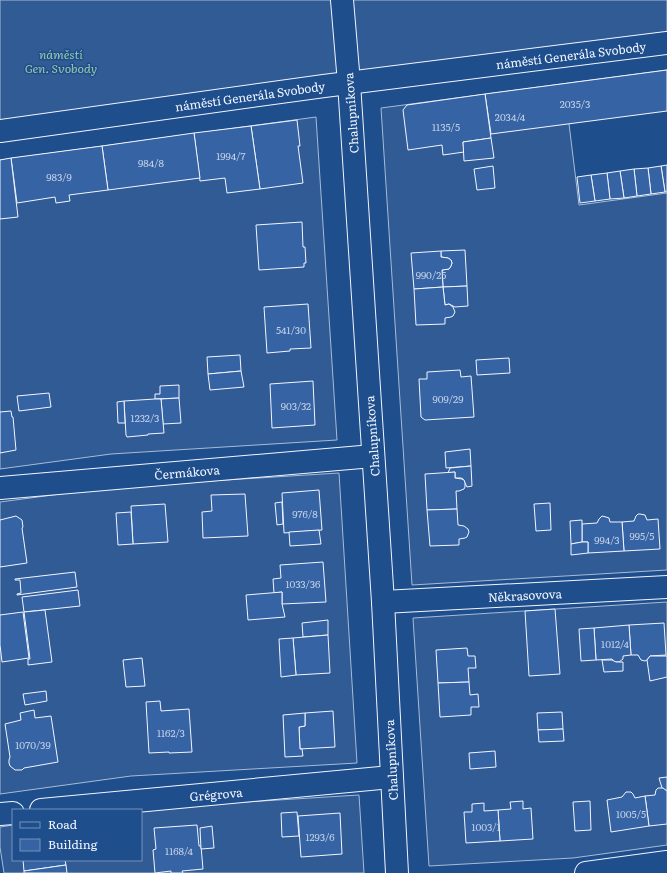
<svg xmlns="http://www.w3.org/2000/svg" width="667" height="873" viewBox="0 0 667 873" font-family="Literata,serif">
<rect width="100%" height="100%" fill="#1f4e8c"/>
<g fill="#305b95" stroke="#a8bbd7">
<path d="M0 0H667V43L0 131Z"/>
<path d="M667 70 569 124 579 205 667 193V570L412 585 381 108Z"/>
<path d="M316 117 337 440 111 454 0 469V160Z"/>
<path d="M339 473 357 763 131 776 0 794V502L113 487Z"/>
<path d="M667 602V845L573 858 429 866 413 618Z"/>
<path d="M359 795 364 873H4L0 847V827L13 825V860H141V810L133 809Z"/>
</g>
<g fill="#3563a3" stroke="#f2f6ff">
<path d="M667 70V111L491 134 485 94Z"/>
<path d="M485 94 491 138 463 142 464 152 443 155 442 145 408 150 403 110 407 105Z"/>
<path d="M297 120 300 146H298L303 183 260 189 251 126Z"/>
<path d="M251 126 260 189 227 193 225 178 200 181 194 133Z"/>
<path d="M194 133 200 178 108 190 102 146Z"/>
<path d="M491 138 494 158 464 161 463 142Z"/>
<path d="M102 146 108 190 69 195 70 201 56 203 55 197 17 203 11 158Z"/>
<path d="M11 158 18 217 0 219V160Z"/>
<path d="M667 165V192H665L661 166Z"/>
<path d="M493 166 495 188 477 190 474 169Z"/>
<path d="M661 166 665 192 651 194 648 168Z"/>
<path d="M648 168 651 194 637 196 634 169Z"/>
<path d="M634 169 637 196 624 198 620 171Z"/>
<path d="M620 171 624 198 610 199 607 173Z"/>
<path d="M607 173 610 199 595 201 591 175Z"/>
<path d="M591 175 595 201 580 203 577 177Z"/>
<path d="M302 222 303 247H305L306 263H304V267L259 270 256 225Z"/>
<path d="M465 250 467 286 443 287 442 270 449 269 451 266 452 263 451 260 448 258 441 257V251Z"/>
<path d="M441 251V257L448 258 451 260 452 263 451 266 449 269 442 270 443 287 414 289 411 253Z"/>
<path d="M467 286 468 306 455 307 449 304 445 305 443 287Z"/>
<path d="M443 287 445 305 449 304 453 307 455 312 453 316 451 317 445 318V324L416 325 414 289Z"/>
<path d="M308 304 311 348 290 349V351L267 353 264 307Z"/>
<path d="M240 355 241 371 208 374 207 357Z"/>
<path d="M509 358 510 373 477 375 476 360Z"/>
<path d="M460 370 461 377 471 376 474 417 425 420 421 417 419 379H427V372Z"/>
<path d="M241 371 244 387 210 390 208 374Z"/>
<path d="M313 381 315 425 272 428 270 384Z"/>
<path d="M179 385V398L155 399V394H160V386Z"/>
<path d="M49 393 51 407 19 411 17 396Z"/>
<path d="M179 398 181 423 163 424 161 399Z"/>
<path d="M155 399H161L164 433 148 434V435L127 437 126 435 124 401Z"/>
<path d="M124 401 125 423H118L117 402Z"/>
<path d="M11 411 12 417H13L16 450 0 453V412Z"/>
<path d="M470 449 471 466 446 468 445 452Z"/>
<path d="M471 466 472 486 467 487 463 479 461 478H455V472L448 473 450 468Z"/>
<path d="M455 472V478L462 479 464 480 465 483V487L464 489 459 491H456L457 509 427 510 425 474Z"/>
<path d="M319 490 322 530 284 533 282 493Z"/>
<path d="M245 494 248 536 203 538 202 512 212 511 211 495Z"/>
<path d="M282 502 283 524 277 525 275 503Z"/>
<path d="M550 503 551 530 536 531 534 504Z"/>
<path d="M165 504 168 542 133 544 131 506Z"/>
<path d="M457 509 458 525 464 526 468 529 469 532 467 537 465 538 459 539V545L430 546 427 510Z"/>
<path d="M131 512 133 544 118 545 116 513Z"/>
<path d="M638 514H640L645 515 647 520 658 519 660 549 624 551 622 522 634 521 636 516Z"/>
<path d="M16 516 22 520 23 527 22 528 27 563 0 567V520Z"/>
<path d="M602 516 606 517 609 518 610 522H622L624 551 588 553V542H582V524L597 523 599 519Z"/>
<path d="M582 520V542L571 544 570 521Z"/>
<path d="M319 530 321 544 290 546 289 532Z"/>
<path d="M582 542H588V553L571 555V544Z"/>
<path d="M323 562 326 602 282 604V592L274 593 273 579 281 578 280 565Z"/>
<path d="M75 572 77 587 17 595V594L21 593 20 580H15V579Z"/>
<path d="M78 590 80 606 24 612 22 597Z"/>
<path d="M282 592V604L285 617 248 620 246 595Z"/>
<path d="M555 609 560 674 529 676 525 611Z"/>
<path d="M45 610 52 662 28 665V659H30L24 612Z"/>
<path d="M23 612 29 658 2 662 0 645V615Z"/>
<path d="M328 620V635L303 637 302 623Z"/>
<path d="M664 623 666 655 650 656 647 660 645 661 641 660 638 655H631L629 625Z"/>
<path d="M629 625 631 655 623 656V659L619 662H614L612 659 596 660 594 628Z"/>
<path d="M594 628 596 660 581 661 579 629Z"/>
<path d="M328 635 330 673 296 675 293 638Z"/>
<path d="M293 638 296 675 281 677 279 639Z"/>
<path d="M467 648 468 656H475L476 668H468L469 682 438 683 436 650Z"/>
<path d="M650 656H667V677L650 681 647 660Z"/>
<path d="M142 658 145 686 126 687 123 660Z"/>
<path d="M602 660H612L616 662H623V671L604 672Z"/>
<path d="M469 682 470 695 478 694 479 707H471V715L440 717 438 683Z"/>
<path d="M46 691 47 701 25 705 23 694Z"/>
<path d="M160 701 161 711 189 709 192 752 169 753V752L149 753 146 702Z"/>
<path d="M34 710 35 718 51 716 58 762 24 768 22 770H15L10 766 9 763V760L10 757 5 724 21 720 20 713Z"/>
<path d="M333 711 335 747 300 749 299 727 305 726V713Z"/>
<path d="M562 712 563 729 538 730 537 713Z"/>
<path d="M305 713V726L299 727 300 749H302L303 756 285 757 283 715Z"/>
<path d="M563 729 564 741 539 742 538 730Z"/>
<path d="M495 751 496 767 470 769 469 753Z"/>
<path d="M667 777V791L662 788 659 778Z"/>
<path d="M658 788H663L667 791V824L649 826 645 796 655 795 656 790Z"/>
<path d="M626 792H631L633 794 635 798 645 796 649 826 611 832 607 800 622 797Z"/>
<path d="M523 801V809L531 808 533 839 500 841 498 810 511 809 510 802Z"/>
<path d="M590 801 591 830 575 831 573 802Z"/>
<path d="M484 803V811L498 810 500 841 466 843 464 812H472V804Z"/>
<path d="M297 812 299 836 282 837 281 813Z"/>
<path d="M340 813 342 854 301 857 298 816Z"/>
<path d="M197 825 199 846H201L203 869 182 871 183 873H171V871L155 873 153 850 156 849 154 828Z"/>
<path d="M212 826 214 848 201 849 200 828Z"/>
<path d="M23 860H65L66 865 24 871Z"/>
<path d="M66 865 67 873H24V871Z"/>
</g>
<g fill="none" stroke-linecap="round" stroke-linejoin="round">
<g stroke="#f2f6ff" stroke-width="24">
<g id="street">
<path d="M342 0 349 83 383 602 397 873"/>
<path d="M0 131 324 86 667 43"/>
<path d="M0 488 373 456"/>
<path d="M383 602 667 587"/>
<path d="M41 810 391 777"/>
<path d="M0 814 13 813"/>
<path d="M586 873 667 862"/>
</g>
</g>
<use href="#street" stroke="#1f4e8c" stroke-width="22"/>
</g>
<g text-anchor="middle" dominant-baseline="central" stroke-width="3" stroke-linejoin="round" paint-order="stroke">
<g font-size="10" fill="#c3d1e8">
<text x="575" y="103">2035/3</text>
<text x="510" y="116">2034/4</text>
<text x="446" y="126">1135/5</text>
<text x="231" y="155">1994/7</text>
<text x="151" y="162">984/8</text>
<text x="59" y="176">983/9</text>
<text x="431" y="274">990/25</text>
<text x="291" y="329">541/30</text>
<text x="448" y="398">909/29</text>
<text x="296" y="405">903/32</text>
<text x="145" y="417">1232/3</text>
<text x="305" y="513">976/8</text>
<text x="642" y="535">995/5</text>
<text x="607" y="539">994/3</text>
<text x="303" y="583">1033/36</text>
<text x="615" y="643">1012/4</text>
<text x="171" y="732">1162/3</text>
<text x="33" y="744">1070/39</text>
<text x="631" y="813">1005/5</text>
<text x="486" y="826">1003/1</text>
<text x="320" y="836">1293/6</text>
<text x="179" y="850">1168/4</text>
</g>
<g font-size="12" font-style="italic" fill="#97c8a6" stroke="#1f4e8c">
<text x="61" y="54">náměstí<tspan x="61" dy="14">Gen. Svobody</tspan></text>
</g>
<g font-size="12" fill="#f2f6ff" stroke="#1f4e8c">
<text transform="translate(571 55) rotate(-7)">náměstí Generála Svobody</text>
<text transform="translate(250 96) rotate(-8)">náměstí Generála Svobody</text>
<text transform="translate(351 113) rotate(-94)">Chalupníkova</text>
<text transform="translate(372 436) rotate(-94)">Chalupníkova</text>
<text transform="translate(187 472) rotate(-5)">Čermákova</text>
<text transform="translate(525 595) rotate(-3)">Někrasovova</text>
<text transform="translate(391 760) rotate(-93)">Chalupníkova</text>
<text transform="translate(216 794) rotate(-5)">Grégrova</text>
</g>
</g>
<rect x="12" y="809" width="130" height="52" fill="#1f4e8c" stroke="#7391ba"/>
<rect x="20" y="822" width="20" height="6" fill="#1f4e8c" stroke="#7391ba"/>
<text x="48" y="829" font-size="12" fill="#f2f6ff">Road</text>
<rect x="20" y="839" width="20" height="12" fill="#3563a3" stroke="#7391ba"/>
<text x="48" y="849" font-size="12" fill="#f2f6ff">Building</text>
</svg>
